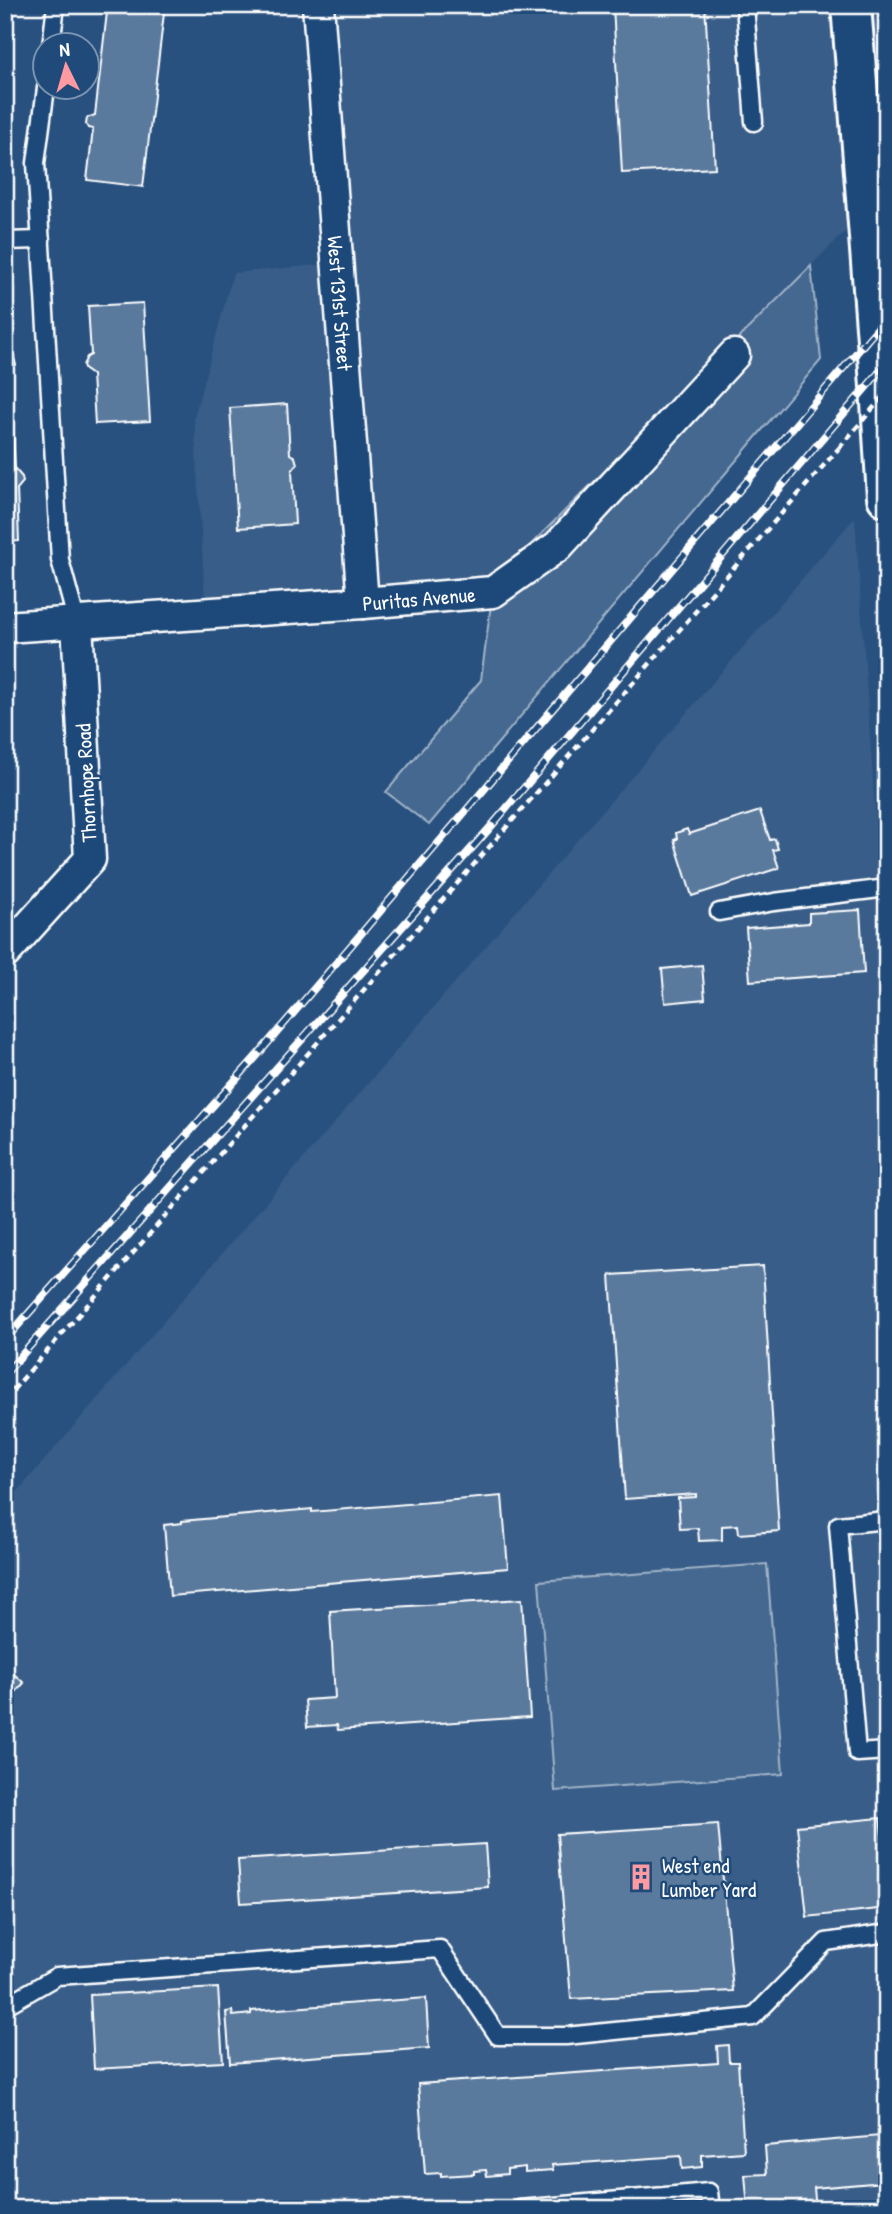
<svg xmlns="http://www.w3.org/2000/svg" width="892" height="2214" viewBox="0 0 892 2214" font-family="'Patrick Hand',sans-serif">
<rect width="100%" height="100%" fill="#28517f"/>
<filter id="ink" filterUnits="userSpaceOnUse"><feTurbulence type="fractalNoise" baseFrequency=".0143" numOctaves="2"/><feDisplacementMap in="SourceGraphic" scale="14" xChannelSelector="R" yChannelSelector="G"/><feConvolveMatrix kernelMatrix="1 2 1 2 8 2 1 2 1" color-interpolation-filters="sRGB"/></filter>
<g filter="url(#ink)">
<g fill="#375d88">
<path d="M330 5H869L883 194 494 581 205 600 194 417 233 273 349 262Z"/>
<path d="M855 517 887 986V2209H5V1506Z"/>
</g>
<g fill="#446890" stroke="#a2b4c8" stroke-width="2">
<path d="M869 5H887V244Z"/>
<path d="M811 266 821 360 429 825 386 792 481 680 494 581Z"/>
<path d="M767 1564 783 1774 555 1791 539 1581Z"/>
</g>
<g fill="#5a7a9d" stroke="#fff" stroke-width="2">
<path d="M5 5H16L13 7 5 73Z"/>
<path d="M102 5H165L143 187 87 180 93 129 88 128 86 124 87 118 95 115 107 12Z"/>
<path d="M613 5H705L715 168 622 173Z"/>
<path d="M5 302 8 352 13 354 16 365 10 369 15 469 22 477 23 482 17 489 19 541 5 542Z"/>
<path d="M143 303 150 421 95 424 92 375 85 370 83 365 87 357 91 355 88 306Z"/>
<path d="M287 404 290 454 295 457 297 464 292 471 295 524 238 528 230 408Z"/>
<path d="M760 811 770 840 775 839 778 849 773 850 779 868 692 896 674 840 677 839 676 833 687 829 689 834Z"/>
<path d="M860 910 864 973 750 981 746 928 809 923V913Z"/>
<path d="M702 965 705 999 665 1003 662 969Z"/>
<path d="M763 1266 779 1531 739 1534 738 1525 722 1526V1540L699 1541 698 1528 680 1529 678 1498 696 1497V1494L625 1499 610 1275Z"/>
<path d="M502 1496 508 1568 170 1596 164 1525 182 1523V1521L312 1509V1512Z"/>
<path d="M522 1599 530 1717 338 1730 337 1725 307 1727 305 1700 335 1698 330 1611Z"/>
<path d="M5 1666 24 1683 5 1704Z"/>
<path d="M880 1818 887 1876V1908L807 1917 797 1826Z"/>
<path d="M718 1824 733 1991 571 1999 557 1834Z"/>
<path d="M485 1844 488 1887 241 1903 238 1860Z"/>
<path d="M218 1988 223 2062 94 2069 90 1995Z"/>
<path d="M426 1998 429 2048 230 2063 226 2012 232 2011 233 2016 251 2014V2011Z"/>
<path d="M728 2045 729 2062H738L744 2152 702 2155V2167L682 2169 681 2156 552 2165 553 2170 525 2172V2167L507 2169V2174L487 2176 486 2170 474 2171V2174L441 2176V2173L425 2174 418 2084 718 2063 717 2046Z"/>
<path d="M880 2136 884 2182 814 2188 816 2209H748L745 2175 767 2174 765 2146Z"/>
</g>
<g fill="none" stroke-linecap="round" stroke-linejoin="round">
<g stroke="#fff" stroke-width="21">
<g id="lane">
<path d="M745 5 754 122"/>
<path d="M51 46 56 5"/>
<path d="M46 88 36 163 60 560 77 623"/>
<path d="M5 241 41 240"/>
<path d="M719 912 774 902 887 888"/>
<path d="M887 1520 838 1525 857 1753 887 1751"/>
<path d="M5 2006 57 1976 440 1949 498 2036H566L753 2017 826 1942 887 1933"/>
<path d="M520 2209 709 2192 711 2209"/>
</g>
</g>
<g stroke="#fff" stroke-width="35">
<g id="street">
<path id="s1" d="M318 5 363 603"/>
<path id="s2" d="M5 627 363 603 493 592 558 546 734 355"/>
<path d="M5 953 90 859 77 623"/>
</g>
</g>
<g stroke="#fff" stroke-width="44">
<path id="secondary" d="M851 5 877 340 887 497"/>
</g>
<path stroke="#fff" stroke-width="4.5" stroke-dasharray="7 5" stroke-linecap="butt" d="M5 1399 839 448"/>
<use href="#lane" stroke="#1f4a7a" stroke-width="16"/>
<use href="#street" stroke="#1f4a7a" stroke-width="30"/>
<use href="#secondary" stroke="#1f4a7a" stroke-width="38"/>
<g stroke="#fff" stroke-width="8">
<g id="rail">
<path d="M5 1340 255 1058 887 317"/>
<path d="M5 1374 488 830 887 363"/>
</g>
</g>
<use href="#rail" stroke="#1f4a7a" stroke-width="5" stroke-dasharray="16" stroke-linecap="butt"/>
<path stroke="#fff" stroke-width="4.5" stroke-dasharray="7 5" stroke-linecap="butt" d="M839 448 887 392"/>
</g>
</g>
<defs>
<g id="building-bare" transform="scale(2.1)"><path d="M-4-6H4V6H1V3H-1V6H-4ZM-2.5-4.3h1.7v1.8h-1.7ZM.8-4.3h1.7v1.8H.8ZM-2.5-1h1.7V.8h-1.7ZM.8-1h1.7V.8H.8Z" fill="#ff9aa2" stroke="#1f4a7a" stroke-width="2.5" paint-order="stroke"/></g>
</defs>
<g fill-rule="evenodd">
<use href="#building-bare" x="641" y="1877"/>
</g>
<g text-anchor="middle" dominant-baseline="central" stroke-width="5" stroke-linejoin="round" paint-order="stroke">
<g font-size="21" fill="#fff" stroke="#1f4a7a">
<text stroke="none"><textPath href="#s1" startOffset="299">West 131st Street</textPath></text>
<text stroke="none"><textPath href="#s2" startOffset="415">Puritas Avenue</textPath></text>
<text transform="translate(86 783) rotate(-93)">Thornhope Road</text>
</g>
<g font-size="21" fill="#fff" stroke="#1f4a7a" text-anchor="start">
<text x="662" y="1865">West end<tspan x="662" dy="24">Lumber Yard</tspan></text>
</g>
</g>
<rect width="892" height="2214" fill="none" stroke="#1f4a7a" stroke-width="28"/>
<rect x="14" y="14" width="864" height="2186" fill="none" stroke="#fff" stroke-width="2.5" filter="url(#ink)"/>
<g transform="translate(66 66) rotate(355)"><circle r="33" fill="#1f4a7a" stroke="#7992af" stroke-width="2"/>
<path d="M0-5L12 26L0 18L-12 26Z" fill="#ff9aa2"/>
<text y="-10" font-size="19" font-weight="bold" text-anchor="middle" fill="#ffffff">N</text>
</g>
</svg>
